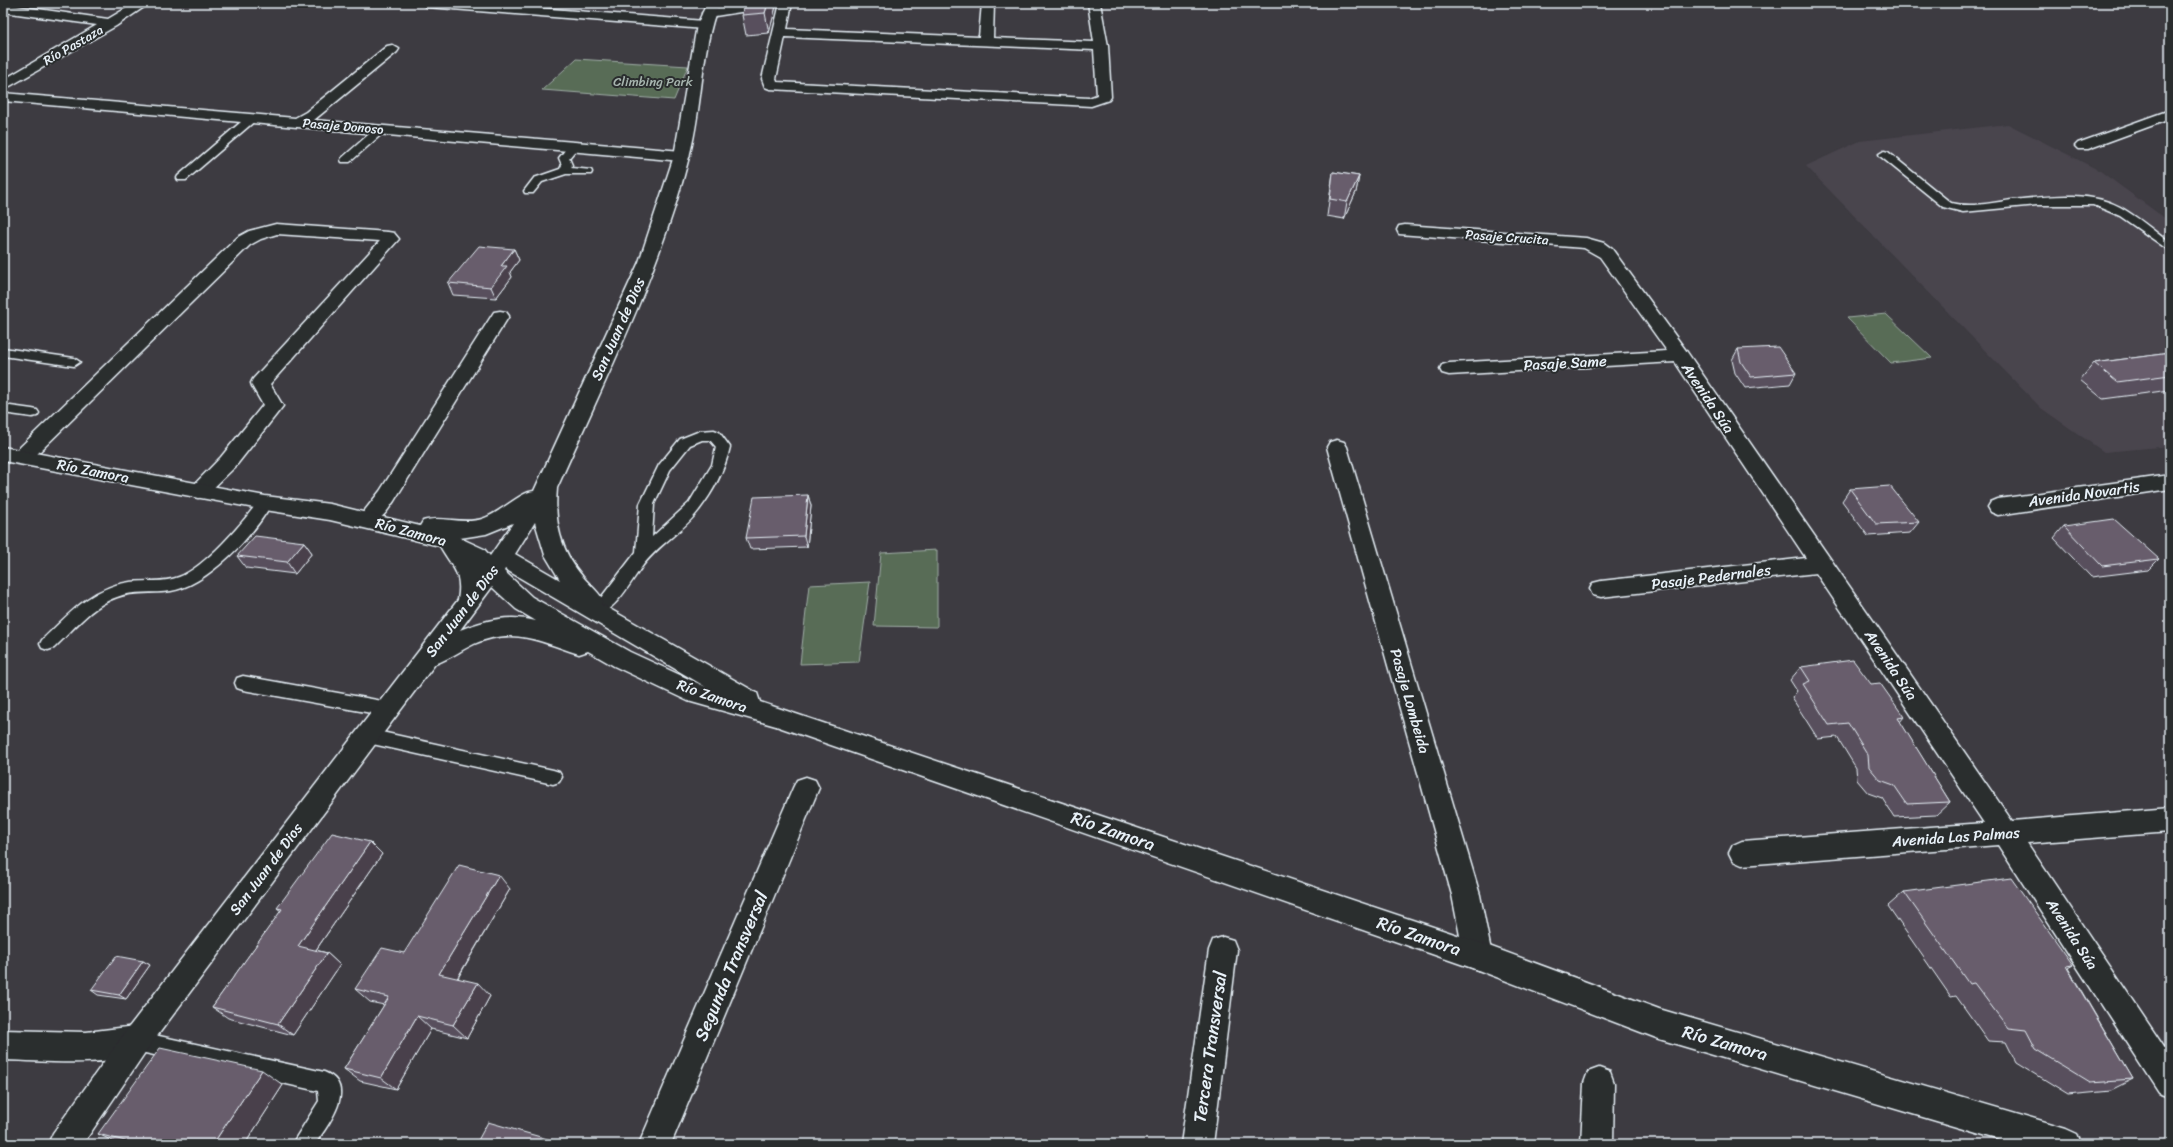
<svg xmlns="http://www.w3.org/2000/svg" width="2173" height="1147" viewBox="0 0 2173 1147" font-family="Sriracha,sans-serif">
<rect width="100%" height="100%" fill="#3d3b41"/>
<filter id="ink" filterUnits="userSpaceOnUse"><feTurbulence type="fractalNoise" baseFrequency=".025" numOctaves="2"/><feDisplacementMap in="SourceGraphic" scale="8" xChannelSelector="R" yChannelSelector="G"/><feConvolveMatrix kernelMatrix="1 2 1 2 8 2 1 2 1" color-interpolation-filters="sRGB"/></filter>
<g filter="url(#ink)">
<path fill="#4a454e" d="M2008 124 2100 171 2170 222V446L2104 452 2041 408 1806 166 1860 141Z"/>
<g fill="#586c56" stroke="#a0aea7">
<path d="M576 59 688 66 674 100 542 90Z"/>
<path d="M1886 314 1932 358 1891 363 1847 318Z"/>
<path d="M937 550V627L874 626 881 553Z"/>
<path d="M870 582 859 662 800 664 809 585Z"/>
</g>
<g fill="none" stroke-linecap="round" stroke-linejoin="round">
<g stroke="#e8f1f8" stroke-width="3">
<g id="lane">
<path d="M252 115 256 116V120L186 180H178L177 178 178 176 248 116Z"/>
<path d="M380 127 384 128V132L350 162H342L341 160 342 158 376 128Z"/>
<path d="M573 144 578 147 569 158 572 165 571 168 591 170 592 172 591 174H566L542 182 533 193H525L524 191 534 178 560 169 562 165 559 158 569 145Z"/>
<path d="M1884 151 1888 152 1951 203C1971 208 1991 203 2012 200 2046 197 2088 190 2120 207 2138 217 2154 231 2170 243V251L2120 216 2094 205H2037L1963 212 1943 207 1880 156 1879 154Z"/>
<path d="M3 348 74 358 80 362 74 366 3 356Z"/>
<path d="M3 405 32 409 37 410 39 413 37 416 32 417 3 413Z"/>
<path d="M714 430 719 432 730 447C725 469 713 492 699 510 684 531 657 545 641 568 632 580 612 617 596 612L593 608 636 552 640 504 659 465 680 439 700 431ZM702 440H710L716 447 712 465 689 503 652 537 654 504 670 470 690 445Z"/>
<path d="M265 498 270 499 272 503C254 535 208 585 171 591 153 594 134 590 117 597 91 606 73 630 54 648L48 650 42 648 40 644 42 640C69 614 92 587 130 582 146 580 164 583 179 577 205 567 243 523 260 499Z"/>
<path d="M243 676 388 702 394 704 396 709 394 714 388 716 243 690 237 688 235 683 237 678Z"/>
<path d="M368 729 553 770 559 772 562 777 559 782 553 784 368 743 362 741 360 736 362 731Z"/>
<path d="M136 1031 324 1072C359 1086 328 1125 315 1144H292L319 1101 318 1091 136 1051 129 1048 126 1041 129 1034Z"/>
</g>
</g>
<g stroke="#e8f1f8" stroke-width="3">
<g id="street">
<path d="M135 3H150L116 26 3 90V80L97 25 3 12V4L108 19Z"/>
<path d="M421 3H476L704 21 711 25 704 29 427 7Z"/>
<path d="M747 3H778L772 7 709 17 702 13 709 9Z"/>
<path d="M780 3H792L787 29 979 37 982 3H994L993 38 1094 42 1088 3H1100L1108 46 1111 97 1109 100 1091 106 770 89 765 87 762 79ZM785 37 1094 50 1097 95 1089 98 777 82 776 79Z"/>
<path d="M392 45 399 49 397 52 314 120 682 151 687 153 690 156 687 159 682 161 3 101V93L295 118 306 112 387 46Z"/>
<path d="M2170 110V119L2088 149H2078L2075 146 2078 143Z"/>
<path d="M276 224 388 232 394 233 399 239 270 384 283 406 235 467 205 496 198 498 191 496 188 491 221 457 263 405 252 386 251 383 253 379 380 241 277 234 261 239 250 245 29 462 22 464 15 462 12 457 15 452 238 237 249 231Z"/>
<path d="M1405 225 1586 238 1604 243 1612 249 1687 352 2012 821 2170 808V832L2027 843 2170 1056V1097L2159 1093 1998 845 1742 865 1733 861 1729 853 1733 845 1742 841 1984 823 1816 573 1601 597 1593 595 1590 589 1593 583 1601 581 1806 558 1675 362 1449 375 1442 373 1440 369 1442 365 1449 363 1667 351 1600 257 1584 248 1399 234 1397 230 1399 226Z"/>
<path d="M500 311 506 312 509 316 394 501C386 512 381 524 366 519L362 514 380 491 494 312Z"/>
<path d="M1337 440 1344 442 1347 447 1480 895 1492 956 1488 966 1478 970 1468 966 1464 956 1452 895 1327 447 1330 442Z"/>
<path d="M2170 475V489L1998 515 1991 512 1988 507 1991 502 1998 499Z"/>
<path d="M806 777 815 780 819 788 671 1144H639L793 788 797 780Z"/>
<path d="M1223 937 1233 940 1237 950 1213 1144H1181L1209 950 1213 940Z"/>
<path d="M136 1026 146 1031 151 1041 146 1051C107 1068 46 1061 3 1060V1030L86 1032Z"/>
<path d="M1599 1068 1610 1072 1614 1083 1613 1144H1581L1584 1083 1588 1072Z"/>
</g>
</g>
<g stroke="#e8f1f8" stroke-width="3">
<path id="secondary" d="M707 3H719C700 52 703 106 689 157 660 272 605 380 557 488 554 522 560 550 583 577 590 585 598 591 603 600L601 604 757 693 760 702 1478 942 1659 1009 2066 1128 2077 1133 2082 1144H2014L1659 1039 1478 970 776 726 688 701 614 666 588 651 579 654C541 642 514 626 474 644 461 650 449 659 435 664L146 1051 83 1144H48L53 1133 126 1031 458 600C463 572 452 568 440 546L330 520 265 510 3 461V447L265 496 330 504 420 526 423 521C441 515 462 525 482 519 499 514 520 492 534 491L639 262 674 156 697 25ZM535 522 545 555 560 580 515 554ZM513 523 490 556 484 549 460 538 486 534ZM505 569 706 687 630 652 532 597 504 571ZM492 587 516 609 536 621C509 614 485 620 460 630Z"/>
</g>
<use href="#lane" fill="#2a2d2e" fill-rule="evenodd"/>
<use href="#street" fill="#2a2d2e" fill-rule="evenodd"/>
<use href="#secondary" fill="#2a2d2e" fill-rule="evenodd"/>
</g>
<g fill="#59505d" stroke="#e8f1f8">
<path d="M744 3H776V6L769 33 746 35 742 15Z"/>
<path d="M1333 172 1359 176 1356 192 1344 219 1327 216Z"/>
<path d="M514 249 519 260 510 272 512 277 496 298 453 295 448 283Z"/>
<path d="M1738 349 1796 373 1790 384 1745 388 1735 373 1732 360Z"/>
<path d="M2170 353V390L2103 399 2080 380 2094 363Z"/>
<path d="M1850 489 1919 522 1910 533 1868 536 1842 501Z"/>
<path d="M808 495 811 506 807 547 750 549 746 538Z"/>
<path d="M2064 526 2159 559 2148 570 2091 577 2054 538Z"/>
<path d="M304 542 312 553 295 574 246 568 237 556Z"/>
<path d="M1801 667 1871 684 1904 717 1900 722 1950 802 1936 815 1894 817 1882 798 1868 793 1857 780 1856 768 1837 737 1818 739 1792 698 1797 691 1790 680Z"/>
<path d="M382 854 316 950 327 953 340 965 293 1035 228 1018 212 1007 281 911 277 908Z"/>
<path d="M510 889 458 978 490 996 467 1038 431 1029 396 1089 360 1081 344 1069 384 1005 370 1002 355 989 404 953Z"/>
<path d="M1904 892 2073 965 2068 968 2133 1079 2111 1090 2068 1094 2016 1062 2006 1042 1988 1041 1956 996 1951 997 1888 906Z"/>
<path d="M143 961 150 965 126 999 98 995 91 990Z"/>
<path d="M283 1085 245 1144H119L98 1134Z"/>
</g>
<g fill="#49414c" stroke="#e8f1f8">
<path d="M768 3H776V6L769 33 765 13Z"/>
<path d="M1359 176 1356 192 1344 219 1347 202Z"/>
<path d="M514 249 519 260 510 272 512 277 496 298 491 287 501 266Z"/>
<path d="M808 495 811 506 807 547 804 536Z"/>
<path d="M304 542 312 553 295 574 287 562Z"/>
<path d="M370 842 382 854 311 957 298 946Z"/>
<path d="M499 875 510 889 452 987 439 974Z"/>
<path d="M327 953 340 965 293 1035 278 1024Z"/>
<path d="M143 961 150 965 126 999 119 995Z"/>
<path d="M478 983 490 996 467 1038 453 1025Z"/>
<path d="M417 1016 431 1029 396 1089 381 1078Z"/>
<path d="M262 1070 283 1085 245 1144H213Z"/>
</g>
<g fill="#685d6c" stroke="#e8f1f8">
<path d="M744 3H768L765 13 742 15Z"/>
<path d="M1333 172 1359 176 1347 202 1330 199Z"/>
<path d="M479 246 514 249 501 266H507L491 287 448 283Z"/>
<path d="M1778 347 1796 373 1751 377 1741 362 1738 349Z"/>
<path d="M2170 353V375L2117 382 2094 363Z"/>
<path d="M1890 486 1919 522 1876 524 1850 489Z"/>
<path d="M808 495 804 536 746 538 754 497Z"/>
<path d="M2114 519 2159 559 2102 566 2064 526Z"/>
<path d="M255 536 304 542 287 562 237 556Z"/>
<path d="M1853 660 1871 684 1880 683 1904 717 1898 718 1950 802 1907 804 1894 785 1880 780 1869 767 1868 755 1848 723 1829 725 1803 684 1810 681 1801 667Z"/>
<path d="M332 833 370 842 298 946 327 953 278 1024 212 1007 282 909 277 908Z"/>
<path d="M459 865 499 875 439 974 478 983 453 1025 417 1016 381 1078 344 1069 389 997 355 989 382 948 404 953Z"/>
<path d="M2011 878 2073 965 2066 966 2133 1079 2090 1082 2036 1049 2026 1030 2008 1028 1974 983 1969 984 1904 892Z"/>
<path d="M116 956 143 961 119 995 91 990Z"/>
<path d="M160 1048 262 1070 213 1144H128L129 1142 98 1134Z"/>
<path d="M488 1122 565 1144H476Z"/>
</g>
</g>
<g text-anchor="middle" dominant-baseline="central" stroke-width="4" stroke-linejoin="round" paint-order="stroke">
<g font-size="13" fill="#e8f1f8" stroke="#2a2d2e">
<text transform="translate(73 45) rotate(-30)">Río Pastaza</text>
<text transform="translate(343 126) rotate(5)">Pasaje Donoso</text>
<text transform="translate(1507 237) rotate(4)">Pasaje Crucita</text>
</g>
<g font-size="13" fill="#a7b5af" stroke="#2a2d2e">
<text x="653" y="81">Climbing Park</text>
</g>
<g font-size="15" fill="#e8f1f8" stroke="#2a2d2e">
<text transform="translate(618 329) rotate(-66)">San Juan de Dios</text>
<text transform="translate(1565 363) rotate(-3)">Pasaje Same</text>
<text transform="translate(1708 398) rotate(56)">Avenida Súa</text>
<text transform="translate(93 471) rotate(11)">Río Zamora</text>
<text transform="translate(2084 494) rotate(-8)">Avenida Novartis</text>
<text transform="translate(411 532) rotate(15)">Río Zamora</text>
<text transform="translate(1711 577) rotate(-7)">Pasaje Pedernales</text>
<text transform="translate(462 611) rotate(-53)">San Juan de Dios</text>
<text transform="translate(1891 665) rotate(56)">Avenida Súa</text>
<text transform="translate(712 696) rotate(19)">Río Zamora</text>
<text transform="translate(1410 701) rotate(74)">Pasaje Lombeida</text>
<text transform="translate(1956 837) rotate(-4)">Avenida Las Palmas</text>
<text transform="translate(266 869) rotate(-53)">San Juan de Dios</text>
<text transform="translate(2072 934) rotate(57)">Avenida Súa</text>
</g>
<g font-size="18" fill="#e8f1f8" stroke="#2a2d2e">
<text transform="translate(1113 831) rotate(19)">Río Zamora</text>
<text transform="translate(1419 936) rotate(19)">Río Zamora</text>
<text transform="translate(731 966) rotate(-67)">Segunda Transversal</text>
<text transform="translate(1725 1043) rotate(16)">Río Zamora</text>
<text transform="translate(1210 1047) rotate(-82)">Tercera Transversal</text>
</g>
</g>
<rect width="2173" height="1147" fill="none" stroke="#2a2d2e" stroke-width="16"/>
<rect x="8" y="8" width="2157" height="1131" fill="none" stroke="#e8f1f8" stroke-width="1.5" filter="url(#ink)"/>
</svg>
